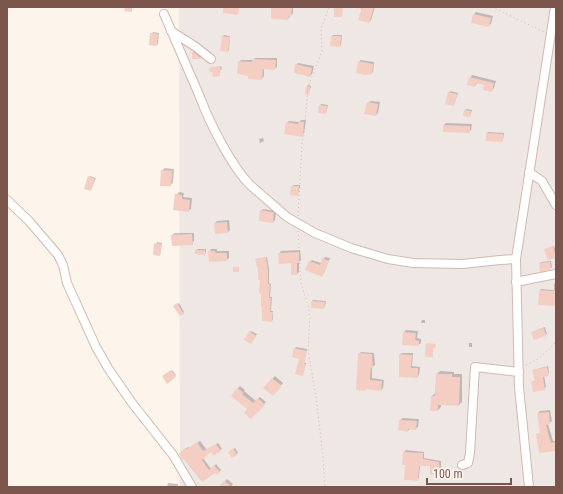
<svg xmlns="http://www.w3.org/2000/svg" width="563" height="494" viewBox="0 0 563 494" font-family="'Roboto Condensed',sans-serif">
<rect width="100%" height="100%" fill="#fdf4eb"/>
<path fill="#efe7e4" d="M179 7H556V487H180Z"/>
<g fill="#0003">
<path d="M272 7H293V13L288 19Z"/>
<path d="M360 7H375L371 20 369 22Z"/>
<path d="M476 12 493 16 491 24 488 26 474 14Z"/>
<path d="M153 32 159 33 158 44 157 45 151 34Z"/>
<path d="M224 35 230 36 229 50 228 51 223 36Z"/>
<path d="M333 35H342L341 45 340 46 332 36Z"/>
<path d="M194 51H195L202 57 193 58V53Z"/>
<path d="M255 58H277V67L274 69 264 68V76L262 79 249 75 239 62 241 60H253Z"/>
<path d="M360 60 374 62 373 72 372 73 357 72Z"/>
<path d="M298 63 314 66 312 74 310 76 296 65Z"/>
<path d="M221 66 222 69 220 70 219 76 210 68Z"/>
<path d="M472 75 496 81 494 88 492 90 486 84 477 83 475 86 470 78Z"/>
<path d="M308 85 311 86 309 93 307 87Z"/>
<path d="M450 91 458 93 454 105 449 93Z"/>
<path d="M371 101 380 102 378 113 376 115 368 103Z"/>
<path d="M321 104 328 105 326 113 320 106Z"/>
<path d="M466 109 472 110 470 116 465 111Z"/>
<path d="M301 120H306L304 133 302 136 287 123 289 121 299 122Z"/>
<path d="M446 123 472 124 471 130 469 132 444 131V125Z"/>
<path d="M488 132 504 133 503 140 502 141 487 133Z"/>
<path d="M263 138 264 141 260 143 259 139Z"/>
<path d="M165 168 174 169 173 183 170 185H161L162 170Z"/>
<path d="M90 176 96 178 91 190 89 177Z"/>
<path d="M294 185H300L298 195 292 186Z"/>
<path d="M179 192 184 193 183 197 192 198 191 209 188 211 176 195Z"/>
<path d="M263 209 276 211 275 220 273 222 261 211Z"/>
<path d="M229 220 230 230 228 232 215 223 217 221Z"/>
<path d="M174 233H194V241L192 244 172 236Z"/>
<path d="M157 242 162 243 160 255 154 254Z"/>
<path d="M554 246 556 252V257L546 249Z"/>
<path d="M198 249H206V252L205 254 196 250Z"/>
<path d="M211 249H217V251H229V258L226 260 209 252Z"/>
<path d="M300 250 301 260 299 262V272L297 274 292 262 279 254 281 251Z"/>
<path d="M267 257 269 269V283L271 284 270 297H272L271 311H273V319L272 321 256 259Z"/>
<path d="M325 257 330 258 324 273 322 276 310 262 312 260 321 263Z"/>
<path d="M551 261 552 267 551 268 540 263 541 262Z"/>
<path d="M556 282V305L540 290 541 289 554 290V284Z"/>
<path d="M313 300 326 301 325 306 324 308 312 301Z"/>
<path d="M179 303 184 312 183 313 176 305Z"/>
<path d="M422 320H425V323H421Z"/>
<path d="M545 327 547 334 534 339 532 332Z"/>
<path d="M406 330 418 331 417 338 421 339V343L418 345 404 332Z"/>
<path d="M251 331 257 334 252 342 250 332Z"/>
<rect x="469" y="343" width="3" height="4"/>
<path d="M296 347 307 349 304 363H306L303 374 300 358 295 348Z"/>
<path d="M361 352 374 353 375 365 372 367V378L384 380 383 388 381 390 366 388 365 390 359 354Z"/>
<path d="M402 353H413L412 366 420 367 419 375 417 377 400 354Z"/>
<path d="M548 366 549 373 544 375 546 387 544 389 532 382 536 380 533 370Z"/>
<path d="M172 370 176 375 175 376 164 375Z"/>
<path d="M440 371 454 372V374H462V402L459 405 441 404V407L438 410 432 396 435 393 437 374Z"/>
<path d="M275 376 283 383 273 395 265 387Z"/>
<path d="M240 386 245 390 244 391 256 401 260 397 266 402 251 418 249 409 232 396Z"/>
<path d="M550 410 552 421 548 424 553 441H556L555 450 537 435 541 432 538 413 540 411Z"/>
<path d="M403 418 419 419 418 427 415 429H410L408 431 400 420Z"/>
<path d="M200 441 207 450 218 443 222 449 220 450H211L203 458 211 469 216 464 221 470 217 474 215 472 202 481 180 454 188 447 189 448Z"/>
<path d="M235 448 238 453 233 457 231 451Z"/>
<path d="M406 450 424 452V458L441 461V468L439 470H436L434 474 432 466 420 465 419 478 417 480 406 464 404 452Z"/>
<path d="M227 479 233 484 231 487H221Z"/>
<path d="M168 483 178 484V487H167Z"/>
</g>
<g fill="#f4cec2">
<path d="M125 7 132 8V12L124 11Z"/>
<path d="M223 7H239L238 15 223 13Z"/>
<path d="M271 7 292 8 291 16H289L288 20 271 19Z"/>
<path d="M334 7H343L342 17H334Z"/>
<path d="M362 7H374L369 23 358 20Z"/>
<path d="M473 14 491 18 489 27 471 23Z"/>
<path d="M150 33 158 34 157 46 149 45Z"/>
<path d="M222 36 230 37 228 52 220 51Z"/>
<path d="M331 36H341L340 47 330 46Z"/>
<path d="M192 52H194L202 59H192Z"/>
<path d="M252 59 276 60 275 70 263 69 262 80 248 79V76L237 74 238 61 252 62Z"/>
<path d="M358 61 373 64 372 74 365 75 356 73Z"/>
<path d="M295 64 312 68 310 77 294 73Z"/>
<path d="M220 66 221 71H219L220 76 213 77 212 72H210L209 68Z"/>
<path d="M469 77 494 83 492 92 483 90 484 85 476 83 475 87 467 85Z"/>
<path d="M306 86 310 87 309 95 305 94Z"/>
<path d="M448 92 457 94 454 106 445 104Z"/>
<path d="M367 102 378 104 376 116 364 114Z"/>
<path d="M319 105 327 106 326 114 318 113Z"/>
<path d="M464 110 471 111 470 117 463 116Z"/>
<path d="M298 121 304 122 303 137 284 134 286 122 298 124Z"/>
<path d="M443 125 470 126V133L443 132Z"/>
<path d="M486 133 503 134V142L486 141Z"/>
<path d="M161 170 172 171 171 186H160Z"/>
<path d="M88 176 95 179 91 191 84 189Z"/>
<path d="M291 186H299L298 196 290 195Z"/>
<path d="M175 194 182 195V199L190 200 189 212 173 210Z"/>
<path d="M260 210 272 212 274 213 273 223 259 221Z"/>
<path d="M227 222 228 233 215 234 214 223Z"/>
<path d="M192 234 193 245 172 246 171 235Z"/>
<path d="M154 243 162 244 160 256 153 255Z"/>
<path d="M553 246 556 258 548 260 544 249Z"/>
<path d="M195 250H205V255L195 254Z"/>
<path d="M208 251H215V253H227V261L209 262Z"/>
<path d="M299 252V263H297V275H291V263L279 264 278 253Z"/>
<path d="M266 257 268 271V284H270L269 298H271L270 312H273L272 322 262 321V307H261V294L259 293 260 280H258V268H257L255 259Z"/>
<path d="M322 258 329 261 322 277 305 270 309 261 320 265Z"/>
<path d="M550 262 551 269 540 272 539 263Z"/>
<rect x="233" y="267" width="6" height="5"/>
<path d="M539 290 552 291 556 290V306L538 305Z"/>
<path d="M311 301 325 302 324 309 311 308Z"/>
<path d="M177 303 184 314 180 316 173 306Z"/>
<path d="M544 328 546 336 534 340 531 332Z"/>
<path d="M249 331 256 336 251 344 244 340Z"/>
<path d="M403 332 416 333 415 340 419 341V346L402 345Z"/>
<path d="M426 343 436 344 435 349 433 348V357H425Z"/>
<path d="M294 348 307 351 304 364H306L303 376 295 374 299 359 292 357Z"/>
<path d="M358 353 372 354 373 368H371L370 380 382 381 381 391 365 389V391L356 390Z"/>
<path d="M399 354 412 355 411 368H418V378L399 377Z"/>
<path d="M547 367 549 376 543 377 545 390 533 392 531 382 535 381 532 370Z"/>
<path d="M171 370 176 377 167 384 162 376Z"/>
<path d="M436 374H452V377H460L459 406 438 405V411H430L431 396H435Z"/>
<path d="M272 378 282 386 273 396 263 388Z"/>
<path d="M237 388 244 393 242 394 253 403 258 398 265 405 251 419 244 413 247 409 231 396Z"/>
<path d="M549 412 550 424 546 425 551 443 555 442 556 451 539 453 536 434 540 433 537 413Z"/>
<path d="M399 420 417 421 416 430 408 429V432L398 430Z"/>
<path d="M197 442 203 451 216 444 221 451 213 456 211 452 202 460 209 470 214 465 220 472 217 475 215 473 202 482 184 459 183 460 179 454 185 448 187 449Z"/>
<path d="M233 448 237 455 232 458 228 452Z"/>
<path d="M403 452 423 453V459L439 462 440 471H435V475L430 474V466H419L418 481 404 480 405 465H402Z"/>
<path d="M224 481 232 487H219Z"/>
</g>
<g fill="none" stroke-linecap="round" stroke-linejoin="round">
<g stroke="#d1b9af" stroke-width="10">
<g id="minor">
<path d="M164 14 200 97C210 124 230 163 249 184L287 217 315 233 351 248 388 259 413 263 462 264 500 260 516 259"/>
<path d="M171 31 196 47 211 59"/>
<path d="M529 172 542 181 556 205"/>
<path d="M7 200 29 221 58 255 63 265 67 283 96 347 108 368 132 403 173 455 192 487"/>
<path d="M516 282 556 274"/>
<path d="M462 465 468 463 470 453 475 367 519 372"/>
<path d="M529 487 519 387 516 259 555 7"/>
</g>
</g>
<g stroke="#dab0a4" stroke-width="1" stroke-dasharray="1 3" stroke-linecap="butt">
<path d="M492 7 544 32"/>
<path d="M298 216 302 143 304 135 308 87 322 51 321 29 329 7"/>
<path d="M298 231 301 283 308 306 310 318 308 349 317 404 323 457 325 487"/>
<path d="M526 365 538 359 556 342"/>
</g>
<use href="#minor" stroke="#fff" stroke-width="8"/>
</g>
<rect width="563" height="494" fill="none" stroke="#7b554c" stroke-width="16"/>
<path d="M427 478v6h84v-6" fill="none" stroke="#7b554c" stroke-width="2"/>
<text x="433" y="478" font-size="12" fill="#7b554c" stroke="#fff8f3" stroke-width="3" paint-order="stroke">100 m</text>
</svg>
